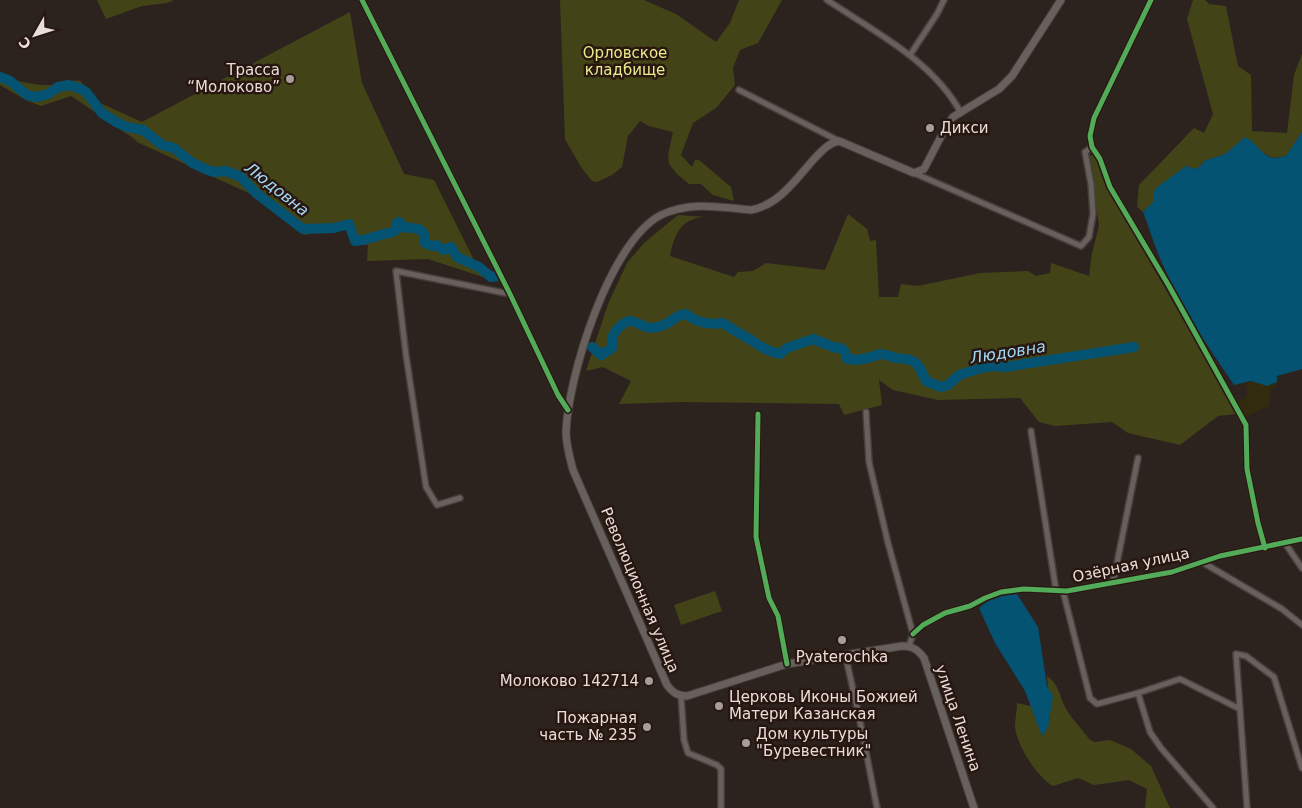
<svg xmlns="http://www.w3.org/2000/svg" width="1302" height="808" viewBox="0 0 1302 808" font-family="'DejaVu Sans',sans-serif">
<rect width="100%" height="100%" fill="#2c231f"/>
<g fill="#434318">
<path d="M97 0H174L167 3 142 6 106 19Z"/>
<path d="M560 0H644L676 14 716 42 730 23 739 0H782L758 43 740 50 733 68 735 85 716 108 693 123 681 155 692 167 695 160H699L731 187 734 201 713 195 701 184H689L677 174 669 164 668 155 673 132 649 126 640 121 628 136 622 167 612 175 597 182 592 181 581 167 565 139Z"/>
<path d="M1193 0H1205L1209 4 1226 6 1238 66 1251 75 1252 131 1287 133 1294 75 1302 54V132L1286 156 1273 158 1263 153 1245 138 1225 154 1204 161 1202 165 1195 169 1186 166 1153 193V202L1143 212 1137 207 1139 185 1194 128 1204 133 1213 114 1187 19Z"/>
<path d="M350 12 362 83 404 174 434 180 475 262 498 282 428 259 367 261 368 245 352 244 349 226 304 235 253 195 126 137 139 142 71 96 41 106 26 100 0 85V74C11 81 39 86 51 85 61 84 70 79 80 81L100 103 142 122Z"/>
<path d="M1093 155 1096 157 1104 182 1237 414 1218 416 1180 445 1128 433 1112 422 1055 426 1039 422 1020 398 938 400 893 390 879 380 882 405 844 415 839 404 680 402 619 404 631 381 603 367 586 371 608 304 627 263 644 243 678 215 705 217C681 218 674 235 670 256L734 277 738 272 753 271 766 263 825 270 848 214 867 229 870 241 876 240 879 297H898L901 284 918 286 980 273 1028 271 1036 276 1050 273 1051 263 1089 276 1092 253 1099 226 1093 180 1087 159 1089 156Z"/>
<path d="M715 591 722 611 681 625 674 605Z"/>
<path d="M1047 676C1059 684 1059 695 1065 707 1069 716 1083 730 1089 739L1094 742 1110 740 1131 749 1151 766 1170 808H1145L1147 789 1129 780 1094 785 1078 778 1053 786C1037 777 1017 746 1015 727 1015 719 1017 711 1017 703L1031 706 1042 736C1056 719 1048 696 1047 676Z"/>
</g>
<path fill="#332b0e" d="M1251 381 1267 386 1277 382V385L1271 388 1269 406 1245 417 1236 403 1247 396 1246 383Z"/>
<g fill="#045372">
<path d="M1302 132V369L1277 376V382L1267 386 1251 381 1234 385C1206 344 1178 302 1159 256 1153 242 1149 227 1143 212L1153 202V193L1157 187 1186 166 1195 169 1202 165 1204 161 1225 154 1245 137C1256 141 1261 156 1273 158 1277 159 1283 156 1286 156Z"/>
<path d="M1006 594H1017L1038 627 1047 686 1053 696 1048 727 1042 736 1025 691 995 643 979 608 989 600Z"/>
</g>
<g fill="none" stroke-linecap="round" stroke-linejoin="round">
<g stroke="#045372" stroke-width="10">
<path d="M0 77 10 81 27 95 37 97 48 94 58 87 69 85 81 89 86 92 102 113 116 122 127 127 143 130 162 145 174 148 191 162 205 169 214 172 226 171 241 177 256 193 303 229 334 228 349 224 355 241C369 240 372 237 384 234 389 233 392 233 396 230V224L399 222 405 228C417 227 426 229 425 243L432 246 436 245 444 250 451 247 457 257 479 267 491 277 497 276"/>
<path d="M592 347 601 355 612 348C612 344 612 339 613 336 615 330 625 320 631 321 644 324 644 331 661 326 671 324 675 314 686 314 697 323 709 325 723 323 730 328 737 332 744 336 759 344 762 350 780 354L787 348 813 339 836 348H841L845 352 847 359C859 361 869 358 880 354 886 354 891 357 896 358 917 359 918 363 926 381L941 387 948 385 959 375 981 368 993 366 1005 367 1134 347"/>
</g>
<g stroke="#473f3b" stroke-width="8">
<g id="minor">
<path d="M362 0 510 294 558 395 568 410"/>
<path d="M827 0C875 32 933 61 961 113"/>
<path d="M1151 0 1094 118 1090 136 1092 147 1100 159 1110 187 1169 286 1246 425 1247 469 1258 523 1265 548"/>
<path d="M910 55 937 14 944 0"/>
<path d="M739 90 839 141"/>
<path d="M914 173 1081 246 1089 237 1093 214 1091 184 1085 152 1092 147"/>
<path d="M866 412 869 462 888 543 913 634 909 646"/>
<path d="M758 414 756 537 769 598 778 616 787 664"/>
<path d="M1031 431 1056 590"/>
<path d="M460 498 437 505 426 487 406 355 396 271 510 294"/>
<path d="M1285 543 1302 568"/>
<path d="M1202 562 1282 609 1302 625"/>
<path d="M1113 583 1138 458"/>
<path d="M1063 591 1090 698 1097 704 1138 693 1150 732 1161 748 1213 808"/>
<path d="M913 634 923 625 945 613 970 606 985 598 1001 592 1024 589 1067 591 1172 572 1220 556 1302 539"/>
<path d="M845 654 859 716 877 808"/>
<path d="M1138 693 1180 679 1240 709 1247 808"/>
<path d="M681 696 684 740 688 753 717 765 721 769V808"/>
<path d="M1240 709 1236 654 1246 656 1274 677 1302 768"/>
</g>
</g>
<g stroke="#473f3b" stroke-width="9">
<path id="secondary" d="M974 808 924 658C918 650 913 646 902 646L787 664 687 696C677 696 672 692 667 685L573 470C570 458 566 445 566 432 568 377 609 242 661 215 689 201 721 207 751 210 779 205 796 179 814 159 821 152 828 143 839 141L914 173 924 169 947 125 953 117 999 89 1012 76 1061 0"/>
</g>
<use href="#minor" stroke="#68605d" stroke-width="5"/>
<use href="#secondary" stroke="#68605d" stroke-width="7"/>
<g stroke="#281710" stroke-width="8">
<g id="cycleway">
<path d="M362 0 510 294 558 395 568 410"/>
<path d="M1151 0 1094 118 1090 136 1092 147 1100 159 1110 187 1169 286 1246 425 1247 469 1258 523 1265 548"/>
<path d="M758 414 756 537 769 598 778 616 787 664"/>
<path d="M913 634 923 625 945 613 970 606 985 598 1001 592 1024 589 1067 591 1172 572 1220 556 1302 539"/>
</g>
</g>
<use href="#cycleway" stroke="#51ab58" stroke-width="5"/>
</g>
<g fill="#a89d98" stroke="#281710" stroke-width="2">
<circle cx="290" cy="79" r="5"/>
<circle cx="930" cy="128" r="5"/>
<circle cx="842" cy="640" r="5"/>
<circle cx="649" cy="681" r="5"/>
<circle cx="719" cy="706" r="5"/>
<circle cx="647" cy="727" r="5"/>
<circle cx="746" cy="743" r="5"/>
</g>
<g text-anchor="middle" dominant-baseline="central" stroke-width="5" stroke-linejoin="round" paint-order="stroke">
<g font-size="15" fill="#e9ec8b" stroke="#281710">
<text x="625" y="53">Орловское<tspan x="625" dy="17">кладбище</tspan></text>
</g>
<g font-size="15" fill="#eaded9" stroke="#281710" text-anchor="end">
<text x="280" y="70">Трасса<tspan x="280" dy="17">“Молоково”</tspan></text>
<text x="940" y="128" text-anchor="start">Дикси</text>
<text x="842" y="657" text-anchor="middle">Pyaterochka</text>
<text x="639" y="681">Молоково 142714</text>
<text x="729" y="697" text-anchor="start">Церковь Иконы Божией<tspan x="729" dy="17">Матери Казанская</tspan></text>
<text x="637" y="718">Пожарная<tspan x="637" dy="17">часть № 235</tspan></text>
<text x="756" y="734" text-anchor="start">Дом культуры<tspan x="756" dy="17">"Буревестник"</tspan></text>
</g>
<g font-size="15" fill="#eaded9" stroke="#281710">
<text transform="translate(1131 565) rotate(-12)">Озёрная улица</text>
<text transform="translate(640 590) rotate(67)">Революционная улица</text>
<text transform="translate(958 718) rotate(71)">улица Ленина</text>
</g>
<g font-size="16" font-style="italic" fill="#a1d8f8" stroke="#281710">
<text transform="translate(277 189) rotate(38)">Людовна</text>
<text transform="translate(1008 352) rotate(-9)">Людовна</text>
</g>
</g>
<g transform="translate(35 35) rotate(231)" stroke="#281710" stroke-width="4" paint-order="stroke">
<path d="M0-4L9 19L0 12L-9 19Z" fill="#eaded9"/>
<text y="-8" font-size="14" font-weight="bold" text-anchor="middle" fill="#eaded9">С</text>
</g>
</svg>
